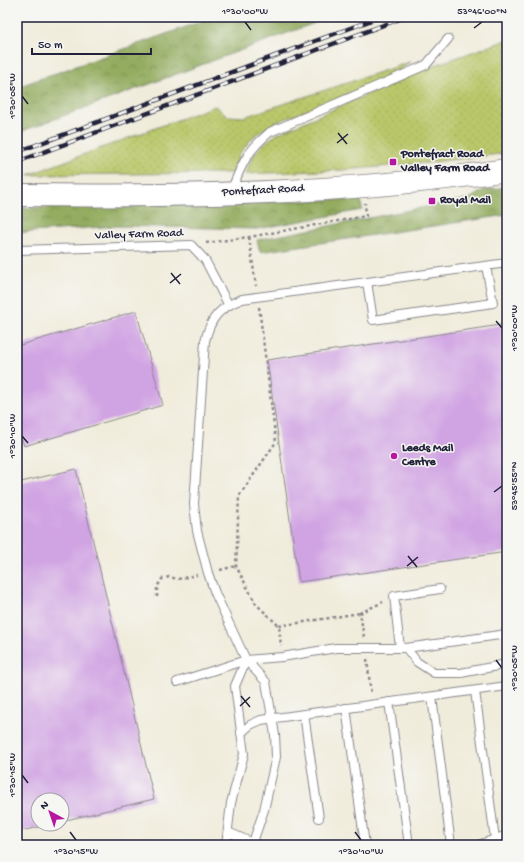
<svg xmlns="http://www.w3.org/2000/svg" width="524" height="862" viewBox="0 0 524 862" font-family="'Gochi Hand',sans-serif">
<defs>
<pattern id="grass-dots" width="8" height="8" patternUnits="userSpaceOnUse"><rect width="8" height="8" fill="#bac86a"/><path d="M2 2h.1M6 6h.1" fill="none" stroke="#a0ac5d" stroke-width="1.8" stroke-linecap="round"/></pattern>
<pattern id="forest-crowns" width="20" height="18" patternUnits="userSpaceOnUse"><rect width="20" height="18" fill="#93ac5e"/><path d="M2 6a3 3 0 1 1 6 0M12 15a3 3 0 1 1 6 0" fill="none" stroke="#788c4f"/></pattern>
</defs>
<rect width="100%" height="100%" fill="#f6f6f2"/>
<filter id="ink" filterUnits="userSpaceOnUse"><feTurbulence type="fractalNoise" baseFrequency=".025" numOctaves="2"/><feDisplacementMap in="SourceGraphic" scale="8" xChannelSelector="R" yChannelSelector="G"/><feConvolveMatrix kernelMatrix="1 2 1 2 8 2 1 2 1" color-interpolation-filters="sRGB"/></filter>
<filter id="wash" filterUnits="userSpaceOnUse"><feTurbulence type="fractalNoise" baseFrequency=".012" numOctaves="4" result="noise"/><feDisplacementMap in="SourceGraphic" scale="16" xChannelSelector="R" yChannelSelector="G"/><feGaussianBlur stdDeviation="0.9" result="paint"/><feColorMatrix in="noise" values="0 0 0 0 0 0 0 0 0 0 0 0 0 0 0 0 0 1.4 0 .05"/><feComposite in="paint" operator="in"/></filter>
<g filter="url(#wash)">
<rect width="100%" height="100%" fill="#f0ecdb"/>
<g fill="url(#grass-dots)" stroke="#6e7552">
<path d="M507 40V153L427 163 342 170 246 174C252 153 260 145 279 133L435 65Z"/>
<path d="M410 62 391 77 272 124 254 136 240 153 232 173 28 175 215 106 228 116 244 117Z"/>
</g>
<g fill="url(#forest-crowns)" stroke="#5a674c">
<path d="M214 17H331L17 133V87Z"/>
<path d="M507 187V215L260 252 257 240 471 198 484 190Z"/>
<path d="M361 199 362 210 257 229 117 226 17 233V208Z"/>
</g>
<g id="blocks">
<g fill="#d0a3e3">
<path d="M136 311 163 405 24 446 17 424V346Z"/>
<path d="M507 324V552L299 582 267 360Z"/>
<path d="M76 469 154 799 62 821V800H38V824L47 825 17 832V483Z"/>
</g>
</g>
</g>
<g filter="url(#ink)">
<use href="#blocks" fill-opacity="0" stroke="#89878b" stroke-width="1"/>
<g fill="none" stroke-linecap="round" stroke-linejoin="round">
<g stroke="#89878b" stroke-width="10">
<g id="service">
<path d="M231 191C242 164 247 151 270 132L426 65 448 39"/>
<path d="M17 250 191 245 205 260 228 304"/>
<path d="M367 282 373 320 493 303 486 266"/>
<path d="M400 648 394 596 440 589"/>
<path d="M406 648 417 662 434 673H461L507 664"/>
<path d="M177 682 246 660 282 657 336 648H406L507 634"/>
<path d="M475 691 495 839"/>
<path d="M432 697 451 845"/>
<path d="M389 702 409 845"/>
<path d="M346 708 365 845"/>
<path d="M304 714 319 818"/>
<path d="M241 733 250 725 261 720 507 686"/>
<path d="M228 832 253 843"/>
<path d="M226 845 231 803 244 754 235 686 246 660"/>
<path d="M252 845 264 810 276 757 275 735 266 682 246 660 215 593 208 573 197 531 194 504 205 341C211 317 219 308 242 299L507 263"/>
<path d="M478 845 507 835"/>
</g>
</g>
<g stroke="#89878b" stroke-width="24">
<path id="secondary" d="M17 195C180 197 345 194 507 170"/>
</g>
<g stroke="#89878b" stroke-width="2.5" stroke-dasharray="3 3" stroke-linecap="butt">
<path d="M249 237 256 286"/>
<path d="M206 243 249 237 366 216 365 203"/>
<path d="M259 307 276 442 239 496 236 566 256 604 279 626 281 646"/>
<path d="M220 570 236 566"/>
<path d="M157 597V587L162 579 169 577 178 579 197 575"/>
<path d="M279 626 360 613"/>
<path d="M364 637 360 613 383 602"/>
<path d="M367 659 371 694"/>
</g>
<use href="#service" stroke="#fff" stroke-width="8"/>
<use href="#secondary" stroke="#fff" stroke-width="22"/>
<g stroke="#22223b" stroke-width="4.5">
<g id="rail">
<path d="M17 152 380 17"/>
<path d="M17 162 405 17"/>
</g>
</g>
<use href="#rail" stroke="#f6f6f2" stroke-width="3" stroke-dasharray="9" stroke-linecap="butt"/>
</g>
</g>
<path fill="none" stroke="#22223b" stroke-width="1.5" d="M245 22 251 30M474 28 482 22M22 96 28 104M338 133 347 144M337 143 348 134M171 273 180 284M170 283 181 274M496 321 502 328M22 436 28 443M494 492 502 486M408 556 417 567M407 566 418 557M496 660 502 668M241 696 250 707M240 706 250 697M22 775 28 783M70 832 76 840M355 832 361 840"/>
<g fill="#b5179e" stroke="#f6f6f2" stroke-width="1.5">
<rect x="389" y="158" width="8" height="8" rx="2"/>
<rect x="428" y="197" width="8" height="8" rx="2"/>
<circle cx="394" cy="456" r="4"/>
</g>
<g text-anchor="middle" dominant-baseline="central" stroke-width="3" stroke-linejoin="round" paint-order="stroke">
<g font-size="12" font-weight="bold" fill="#22223b" stroke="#f6f6f2" text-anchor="start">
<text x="401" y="155">Pontefract Road<tspan x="401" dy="14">Valley Farm Road</tspan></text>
<text x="440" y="201">Royal Mail</text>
<text x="402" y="449">Leeds Mail<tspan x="402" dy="14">Centre</tspan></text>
</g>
<g font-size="12" fill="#22223b" stroke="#f6f6f2">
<text transform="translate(263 191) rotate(-3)">Pontefract Road</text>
<text transform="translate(139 235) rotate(-2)">Valley Farm Road</text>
</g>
</g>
<rect width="524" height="862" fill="none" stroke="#f6f6f2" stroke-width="44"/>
<g transform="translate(50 812) rotate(320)"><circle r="19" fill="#f6f6f2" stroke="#a1a1a9"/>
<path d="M0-3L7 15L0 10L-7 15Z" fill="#b5179e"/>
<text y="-6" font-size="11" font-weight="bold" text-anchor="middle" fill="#22223b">N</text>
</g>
<path d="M32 48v6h119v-6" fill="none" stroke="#22223b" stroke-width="2"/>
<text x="38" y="48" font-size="12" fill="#22223b" stroke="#f6f6f2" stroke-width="3" paint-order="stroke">50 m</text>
<rect x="22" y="22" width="480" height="818" fill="none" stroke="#22223b" stroke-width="1.5"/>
<g font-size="10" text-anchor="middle" fill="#22223b">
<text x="245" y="14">1°30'00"W</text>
<text x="482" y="14">53°46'00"N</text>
<text transform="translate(11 96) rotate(-90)" y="4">1°30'05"W</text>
<text transform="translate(513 328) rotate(-90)" y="4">1°30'00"W</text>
<text transform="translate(11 436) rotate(-90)" y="4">1°30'10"W</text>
<text transform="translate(513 486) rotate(-90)" y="4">53°45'55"N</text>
<text transform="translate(513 668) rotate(-90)" y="4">1°30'05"W</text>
<text transform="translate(11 775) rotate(-90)" y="4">1°30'15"W</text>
<text x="76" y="854">1°30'15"W</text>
<text x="361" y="854">1°30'10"W</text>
</g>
</svg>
